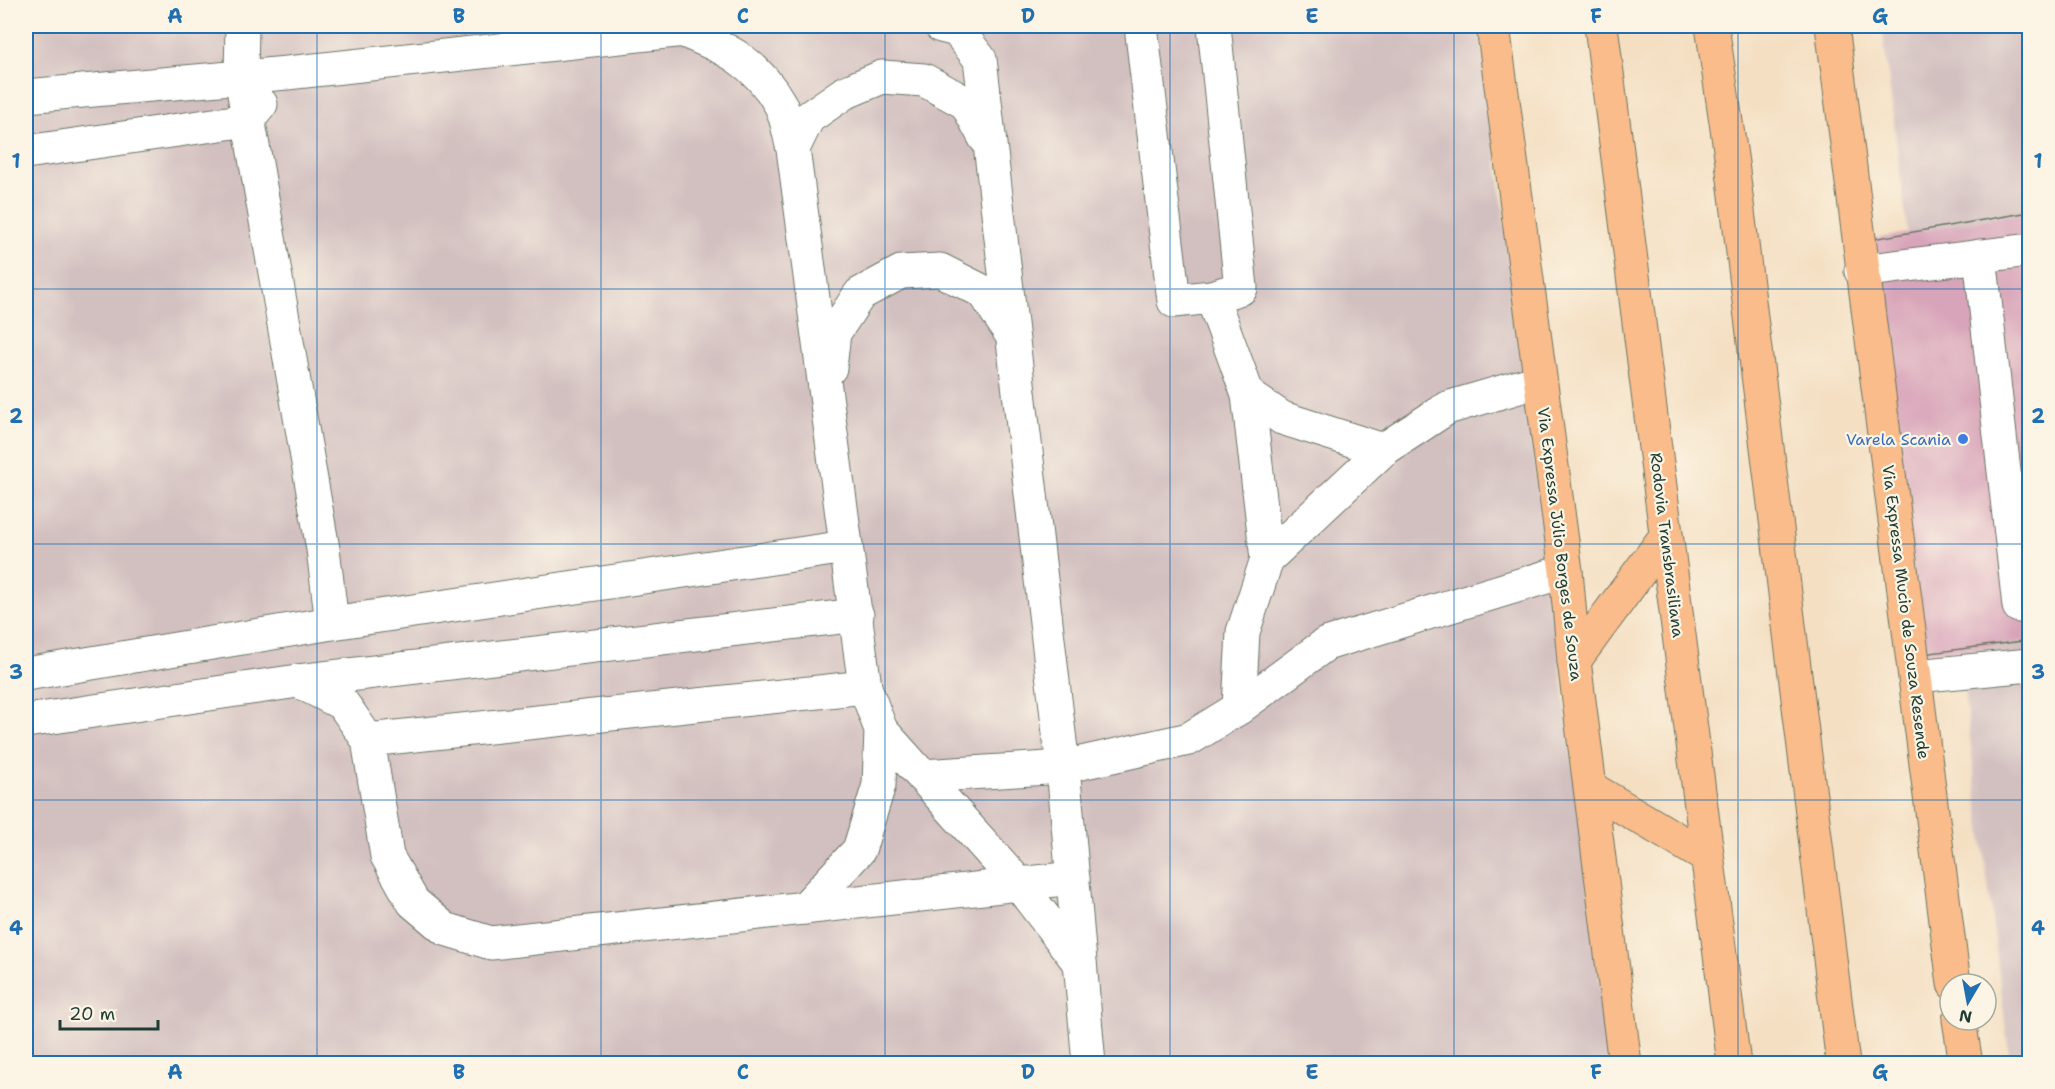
<svg xmlns="http://www.w3.org/2000/svg" width="2055" height="1089" viewBox="0 0 2055 1089" font-family="'Shantell Sans',sans-serif">
<rect width="100%" height="100%" fill="#fcf5e5"/>
<filter id="ink" filterUnits="userSpaceOnUse"><feTurbulence type="fractalNoise" baseFrequency=".0167" numOctaves="2"/><feDisplacementMap in="SourceGraphic" scale="12" xChannelSelector="R" yChannelSelector="G"/><feConvolveMatrix kernelMatrix="1 2 1 2 8 2 1 2 1" color-interpolation-filters="sRGB"/></filter>
<filter id="wash" filterUnits="userSpaceOnUse"><feTurbulence type="fractalNoise" baseFrequency=".008" numOctaves="4" result="noise"/><feDisplacementMap in="SourceGraphic" scale="24" xChannelSelector="R" yChannelSelector="G"/><feGaussianBlur stdDeviation="1.35" result="paint"/><feColorMatrix in="noise" values="0 0 0 0 0 0 0 0 0 0 0 0 0 0 0 0 0 1.4 0 .05"/><feComposite in="paint" operator="in"/></filter>
<g filter="url(#wash)">
<rect width="100%" height="100%" fill="#f4dfc2"/>
<g fill="#d2bfc0">
<path d="M26 26H1480L1610 1063H26Z"/>
<path d="M1882 26H2029V1063H2010Z"/>
</g>
<g id="blocks">
<path fill="#d8a4b9" d="M2030 212V640L1923 654 1872 239Z"/>
</g>
</g>
<g filter="url(#ink)">
<use href="#blocks" fill-opacity="0" stroke="#6a7666" stroke-width="1.5"/>
<g fill="none" stroke-linecap="round" stroke-linejoin="round">
<g stroke="#6a7666" stroke-width="35">
<g id="minor">
<path d="M242 26 241 77 323 549 332 623"/>
<path d="M941 26 957 30 980 59 1063 767 1089 1064"/>
<path d="M1141 26 1174 301 1212 297 1248 395 1282 418 1383 450"/>
<path d="M681 30C724 47 756 61 780 104 787 117 789 135 793 149L865 687 881 730 879 785 859 850 805 908"/>
<path d="M26 96 287 73 703 28"/>
<path d="M793 149 808 118 844 93 882 77 924 80 966 103 985 138"/>
<path d="M26 152 248 120 261 104"/>
<path d="M1980 256 2019 606"/>
<path d="M1861 271 2030 250"/>
<path d="M1212 297 1241 288 1214 26"/>
<path d="M830 368 834 333 860 294 901 272 940 270 984 292 1009 331"/>
<path d="M1248 395 1267 559"/>
<path d="M26 674 332 623 846 547"/>
<path d="M1916 676 2030 665"/>
<path d="M298 681 343 704 368 740 387 856 413 902 445 929 491 943 1073 878"/>
<path d="M1239 708 1243 632 1267 559 1383 450 1447 408 1539 381"/>
<path d="M26 721 298 681 857 615"/>
<path d="M881 730 1018 883 1080 964"/>
<path d="M368 740 865 687"/>
<path d="M922 776 1063 767 1189 739 1239 708 1326 644 1566 571"/>
</g>
</g>
<g stroke="#6a7666" stroke-width="35">
<g id="major">
<path d="M1493 26 1566 571 1574 661 1625 1064"/>
<path d="M1832 26 1954 984"/>
<path d="M1959 1020 1966 1064"/>
</g>
</g>
<g stroke="#6a7666" stroke-width="35">
<g id="highway">
<path d="M1601 26 1734 1064"/>
<path d="M1712 26 1732 163 1843 1064"/>
<path d="M1574 661 1666 536"/>
<path d="M1592 789 1705 856"/>
</g>
</g>
<use href="#minor" stroke="#fff" stroke-width="33"/>
<use href="#major" stroke="#f9bc8a" stroke-width="33"/>
<use href="#highway" stroke="#f9bc8a" stroke-width="33"/>
</g>
</g>
<path fill="none" stroke="#1f6fb2" stroke-width="1.5" stroke-opacity="0.55" d="M317 26V1064M601 26V1064M885 26V1064M1170 26V1064M1454 26V1064M1738 26V1064M26 289H2030M26 544H2030M26 800H2030"/>
<circle fill="#3f7fe0" stroke="#fcf5e5" stroke-width="2" cx="1963" cy="439" r="6"/>
<g text-anchor="middle" dominant-baseline="central" stroke-width="4.5" stroke-linejoin="round" paint-order="stroke">
<g font-size="16" fill="#366cbe" stroke="#fcf5e5" text-anchor="end">
<text x="1951" y="439">Varela Scania</text>
</g>
<g font-size="16" fill="#1f3d34" stroke="#fcf5e5">
<text transform="translate(1560 544) rotate(83)">Via Expressa Júlio Borges de Souza</text>
<text transform="translate(1667 545) rotate(83)">Rodovia Transbrasiliana</text>
<text transform="translate(1906 612) rotate(83)">Via Expressa Mucio de Souza Resende</text>
</g>
</g>
<rect width="2055" height="1089" fill="none" stroke="#fcf5e5" stroke-width="66"/>
<g transform="translate(1968 1002) rotate(190)"><circle r="28" fill="#fcf5e5" stroke="#a4ab9e" stroke-width="1.5"/>
<path d="M0-4.5L10 22L0 15L-10 22Z" fill="#1f6fb2"/>
<text y="-9" font-size="16" font-weight="bold" text-anchor="middle" fill="#1f3d34">N</text>
</g>
<path d="M60 1020v9h98v-9" fill="none" stroke="#1f3d34" stroke-width="3"/>
<text x="69" y="1020" font-size="18" fill="#1f3d34" stroke="#fcf5e5" stroke-width="4.5" paint-order="stroke">20 m</text>
<rect x="33" y="33" width="1989" height="1023" fill="none" stroke="#1f6fb2" stroke-width="2"/>
<g font-size="20" text-anchor="middle" font-weight="bold" fill="#1f6fb2">
<text x="175" y="23">A</text>
<text x="459" y="23">B</text>
<text x="743" y="23">C</text>
<text x="1028" y="23">D</text>
<text x="1312" y="23">E</text>
<text x="1596" y="23">F</text>
<text x="1880" y="23">G</text>
<text x="16" y="168">1</text>
<text x="2038" y="168">1</text>
<text x="16" y="423">2</text>
<text x="2038" y="423">2</text>
<text x="16" y="679">3</text>
<text x="2038" y="679">3</text>
<text x="16" y="935">4</text>
<text x="2038" y="935">4</text>
<text x="175" y="1079">A</text>
<text x="459" y="1079">B</text>
<text x="743" y="1079">C</text>
<text x="1028" y="1079">D</text>
<text x="1312" y="1079">E</text>
<text x="1596" y="1079">F</text>
<text x="1880" y="1079">G</text>
</g>
</svg>
